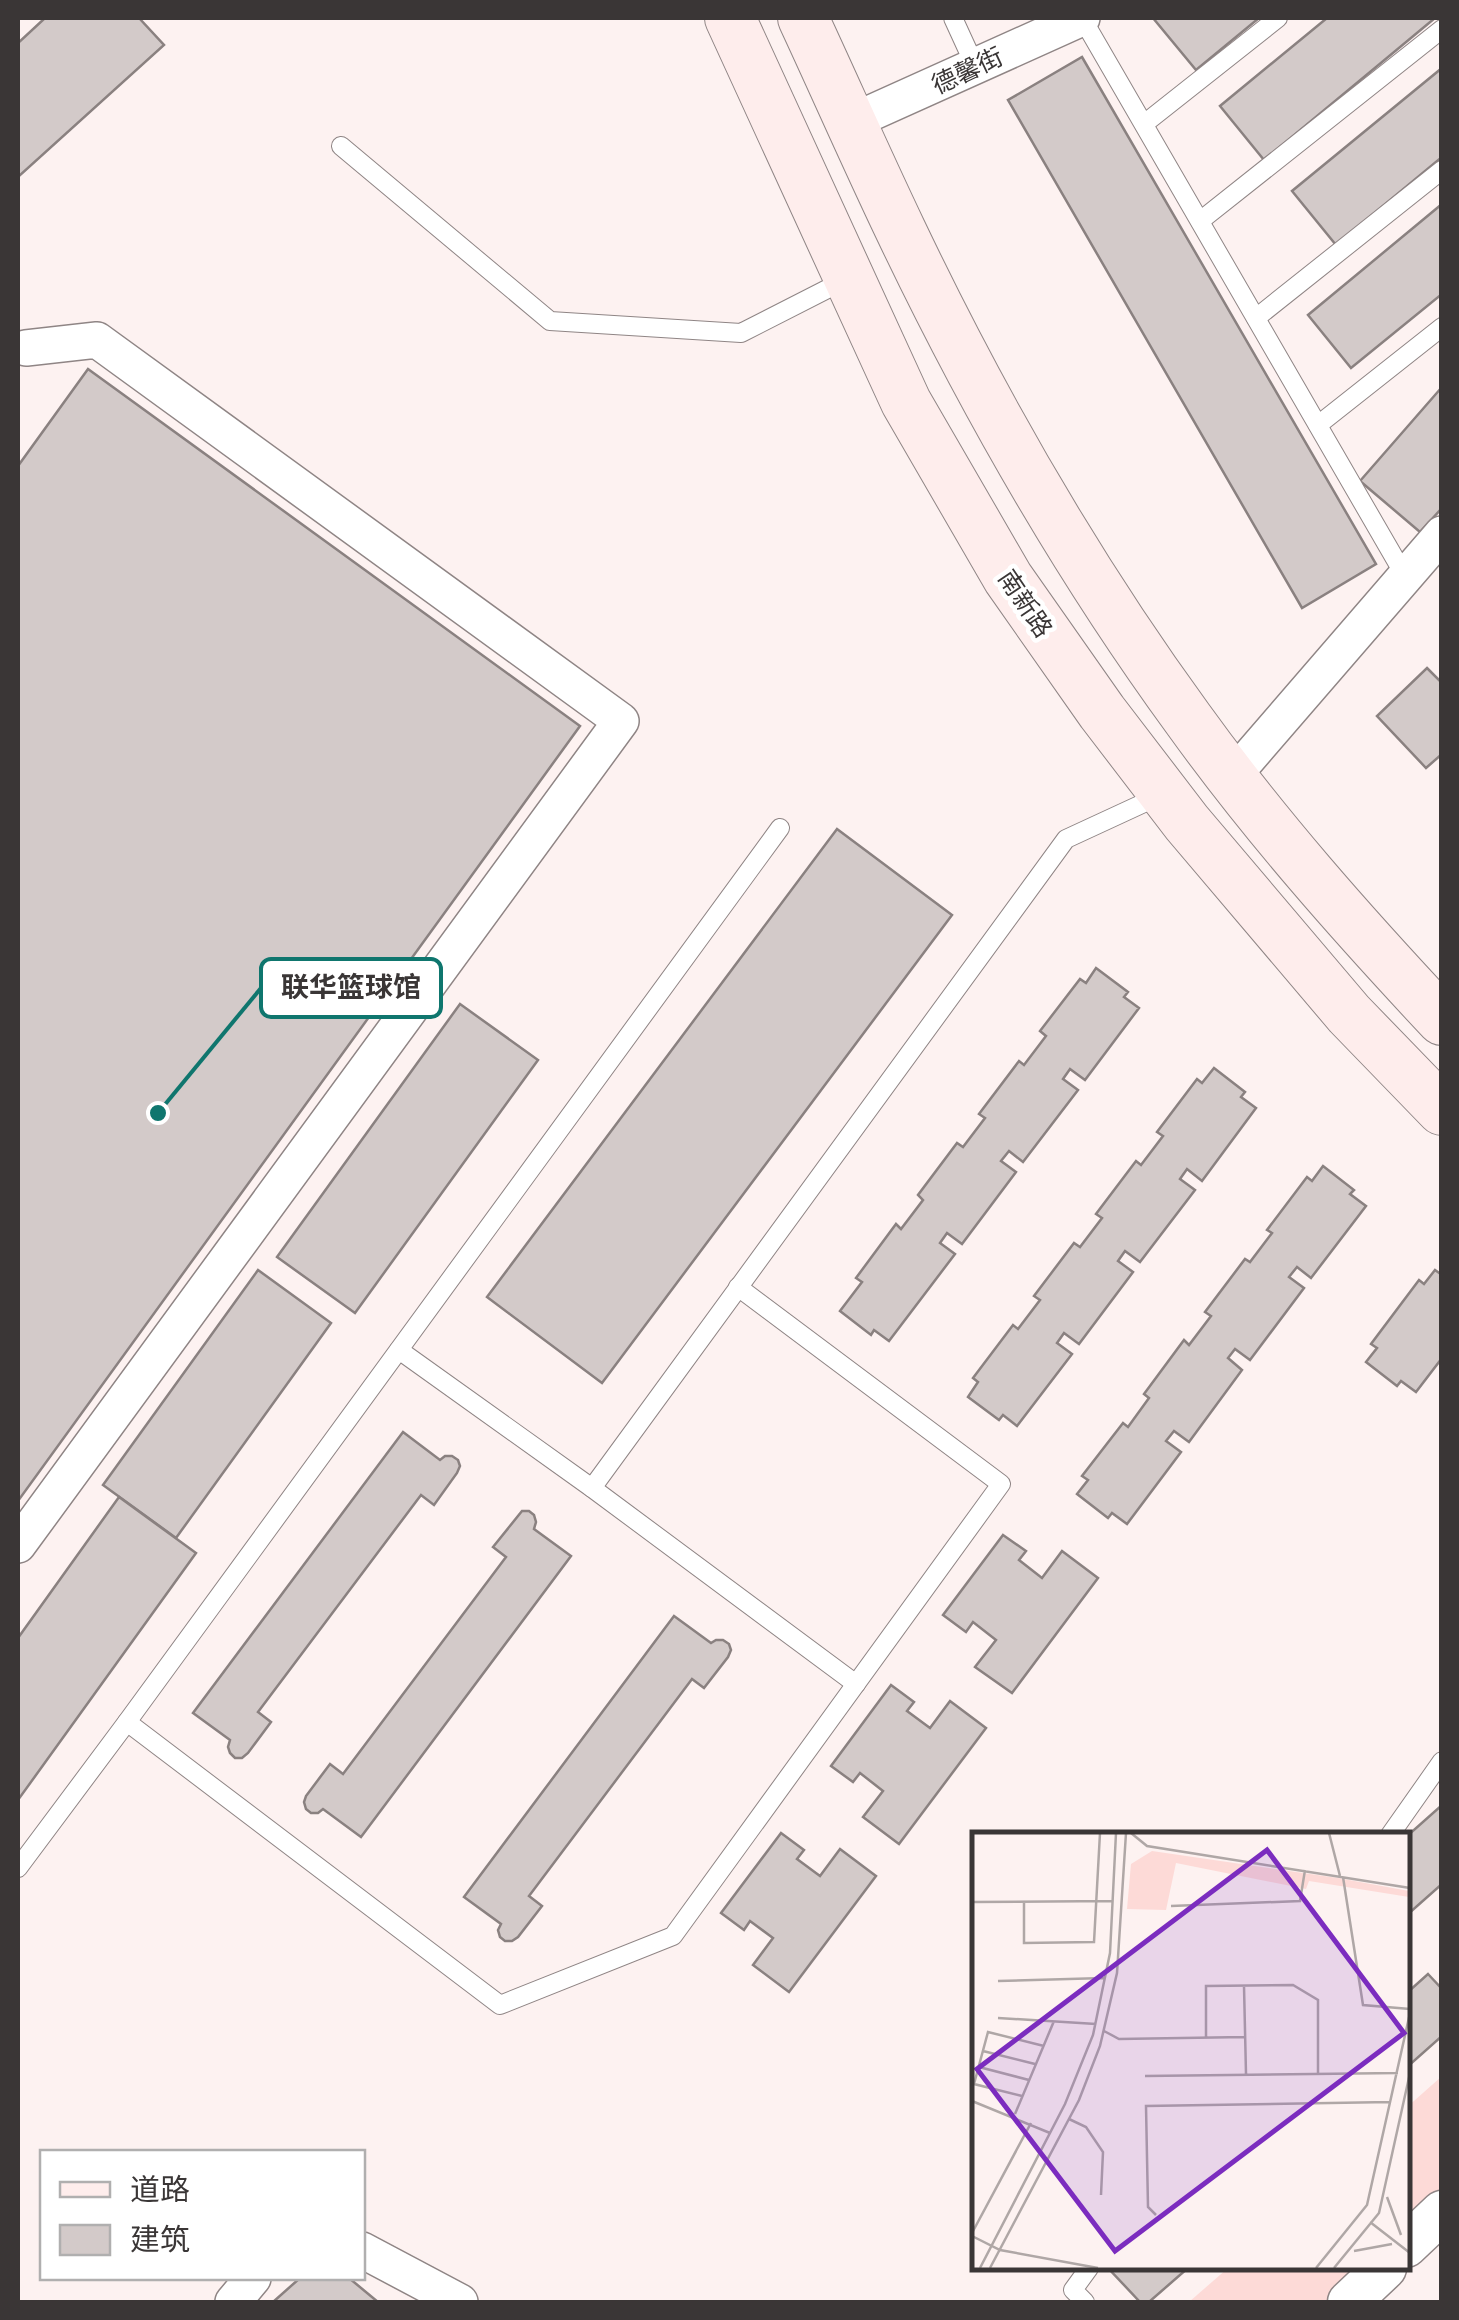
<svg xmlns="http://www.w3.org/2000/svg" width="1459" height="2320" viewBox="0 0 1459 2320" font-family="'Golos Text','Noto Sans SC',sans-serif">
<rect width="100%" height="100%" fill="#fdf2f1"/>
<g fill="#fddad7">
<path d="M1441 2077V2191L1407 2226 1406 2108Z"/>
<path d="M1228 2268H1364L1328 2302H1189Z"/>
</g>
<g fill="#d3cac9" stroke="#8a8180" stroke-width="2.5">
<path d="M45 18H139L164 45 18 177V43Z"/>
<path d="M1153 18H1259L1196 70Z"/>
<path d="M1327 18H1435L1264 160 1220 106Z"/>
<path d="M1082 57 1376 564 1302 608 1008 100Z"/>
<path d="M1442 68V157L1336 245 1292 191Z"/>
<path d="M1442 204V294L1351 368 1308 315Z"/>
<path d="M88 369 580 726 18 1501V466Z"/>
<path d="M1442 387V508L1420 532 1360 481Z"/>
<path d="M1427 668 1442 683V754L1426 768 1377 716Z"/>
<path d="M837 829 952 915 602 1383 487 1297Z"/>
<path d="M1096 968 1128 992 1124 997 1139 1008 1085 1080 1070 1069 1063 1079 1078 1090 1023 1162 1009 1151 1001 1161 1016 1172 962 1244 947 1233 940 1243 955 1254 889 1341 874 1330 871 1335 840 1311 862 1282 856 1278 896 1224 901 1229 923 1200 918 1195 957 1143 963 1147 985 1118 979 1114 1019 1061 1024 1065 1046 1036 1040 1031 1080 979 1086 983Z"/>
<path d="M460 1004 538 1060 355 1313 277 1257Z"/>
<path d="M1214 1068 1245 1092 1241 1097 1256 1108 1202 1181 1187 1169 1180 1179 1195 1190 1140 1262 1125 1251 1118 1261 1133 1272 1079 1344 1064 1333 1057 1343 1072 1354 1017 1426 1003 1415 999 1420 968 1397 978 1382 973 1378 1013 1325 1018 1329 1040 1300 1034 1296 1074 1243 1080 1247 1102 1218 1096 1214 1136 1161 1141 1165 1163 1136 1157 1132 1197 1079 1202 1083Z"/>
<path d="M1323 1166 1354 1190 1350 1194 1366 1206 1311 1278 1297 1267 1289 1277 1304 1288 1250 1360 1235 1349 1228 1358 1242 1370 1189 1442 1174 1431 1166 1441 1181 1452 1127 1524 1112 1513 1108 1518 1077 1494 1088 1480 1082 1476 1123 1423 1128 1427 1149 1398 1144 1394 1184 1340 1189 1345 1211 1316 1205 1312 1245 1259 1250 1262 1272 1233 1267 1230 1307 1177 1312 1181Z"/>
<path d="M258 1270 331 1323 176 1538 103 1485Z"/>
<path d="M1435 1270 1442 1275V1358L1416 1392 1401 1381 1397 1386 1366 1362 1377 1348 1371 1344 1419 1280 1424 1284Z"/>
<path d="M403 1432 440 1460 445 1456H452L458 1460 460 1466 457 1473 434 1505 421 1495 258 1712 271 1722 248 1753 242 1758H235L230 1753 228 1747 230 1740 193 1713Z"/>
<path d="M119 1497 196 1553 18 1800V1638Z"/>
<path d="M522 1511H529L534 1515 536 1522 534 1529 571 1556 361 1837 323 1809 318 1813H311L306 1809 304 1802 306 1796 330 1764 343 1774 506 1557 493 1547Z"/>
<path d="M1003 1535 1026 1551 1019 1560 1042 1578 1062 1551 1098 1578 1012 1693 975 1667 996 1640 973 1622 966 1632 943 1615Z"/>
<path d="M674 1616 711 1643 716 1640H723L729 1644 731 1650 728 1657 704 1688 692 1679 529 1896 542 1906 518 1937 512 1941H505L500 1937 498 1930 501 1924 464 1897Z"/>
<path d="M891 1685 914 1702 907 1711 930 1728 950 1701 986 1728 899 1844 863 1817 883 1791 860 1773 853 1782 831 1766Z"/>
<path d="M1442 1805V1884L1407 1915 1406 1837Z"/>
<path d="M781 1833 804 1850 797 1859 820 1876 840 1849 876 1876 789 1992 753 1965 773 1938 750 1921 744 1930 721 1913Z"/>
<path d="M1428 1974 1442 1989V2036L1406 2068V1991L1408 1992Z"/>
<path d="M1108 2268H1188L1149 2302H1140Z"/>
<path d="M300 2278H349L378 2302H273Z"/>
</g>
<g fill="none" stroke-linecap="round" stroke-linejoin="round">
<g stroke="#8f8585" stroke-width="20">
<g id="service">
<path d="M953 18 975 66"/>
<path d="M1082 18 1405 576"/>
<path d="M1144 124 1278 18"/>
<path d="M341 146 550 321 741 333 845 280"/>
<path d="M1200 221 1442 29"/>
<path d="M1256 318 1442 170"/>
<path d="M1318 425 1442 327"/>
<path d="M399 1350 592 1488 856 1684"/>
<path d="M592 1488 1066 839 1159 796"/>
<path d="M127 1722 500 2005 673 1936 1001 1484 738 1287"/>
<path d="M1390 1835 1442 1761"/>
<path d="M18 1868 127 1722 780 828"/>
<path d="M1085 2302 1073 2290 1089 2268"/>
</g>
</g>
<g stroke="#8f8585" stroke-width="38">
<g id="minor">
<path d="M851 122 1082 18"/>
<path d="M1232 777 1442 534"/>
<path d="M18 1545 621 721 97 340 26 348"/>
<path d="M362 2250 460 2302"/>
<path d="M233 2302 253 2278"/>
</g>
</g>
<g stroke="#8f8585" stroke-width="45">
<g id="tertiary">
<path d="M1406 2246 1442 2212"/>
<path d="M1349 2302 1385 2268"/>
</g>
</g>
<g stroke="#8f8585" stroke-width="52">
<g id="secondary">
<path d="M730 18 906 402 1008 578 1102 712 1187 823 1349 1014 1442 1110"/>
<path d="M803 18C836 89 867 160 901 231 982 401 1077 567 1188 719 1265 826 1352 924 1442 1020"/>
</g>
</g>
<use href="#service" stroke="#fff" stroke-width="18"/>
<use href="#minor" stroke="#fff" stroke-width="35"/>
<use href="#tertiary" stroke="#fff" stroke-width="42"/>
<use href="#secondary" stroke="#feedec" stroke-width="50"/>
</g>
<g text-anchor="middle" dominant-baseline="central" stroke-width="9" stroke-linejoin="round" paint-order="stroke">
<g font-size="25" fill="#3a3636" stroke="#fff">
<text transform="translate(967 70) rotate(-25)">德馨街</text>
<text transform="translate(1026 603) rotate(56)">南新路</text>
</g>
</g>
<g transform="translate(972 1832)">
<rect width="438" height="438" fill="#fdf2f1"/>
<path d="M180 19 366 46 437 59V65L337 49 334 57 204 31 194 78 155 77 159 32Z" fill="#fddad7"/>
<path fill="none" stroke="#afa7a6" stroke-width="2.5" d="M159 1 175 14 438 56M357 1 368 44M371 45 391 173 438 177M0 70 141 69M52 70V111L122 110 128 1M199 74 328 69 333 38M26 149 132 146M272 154 274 242M26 186 124 192M132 199 147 207 273 205M234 206V154L321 153 346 168V241M11 219 63 232M7 235 57 248M173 244 426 241M50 264 2 252 16 200 72 214M0 269 78 301M43 282 82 189M97 287 114 295 131 320 129 363M415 365 429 403M184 383 176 375 174 274 418 270M398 390 438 421M0 401 59 291M0 404 28 418 126 436M382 419 420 412M8 436 93 272 121 203 138 121 144 1M18 436 107 268 128 214 145 141 154 1M344 436 395 373 438 181M362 436 407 381 438 241"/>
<path fill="#7b2cbf" fill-opacity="0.15" stroke="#7b2cbf" stroke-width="5" d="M295 18 432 201 143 419 5 237Z"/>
<rect width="438" height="438" fill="none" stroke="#3a3636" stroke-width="5"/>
</g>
<path fill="none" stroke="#0f766e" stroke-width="4" d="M158 1113L261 988"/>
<circle fill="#0f766e" stroke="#fff" stroke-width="4" cx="158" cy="1113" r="10"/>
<rect fill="#fff" stroke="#0f766e" stroke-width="4" x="261" y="959" width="180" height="58" rx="10"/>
<g font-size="28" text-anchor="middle" font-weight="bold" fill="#3a3636">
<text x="351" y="997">联华篮球馆</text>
</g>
<rect width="1459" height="2320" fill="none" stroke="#3a3636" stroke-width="40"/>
<rect x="40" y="2150" width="325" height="130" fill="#ffffff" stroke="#b0afaf" stroke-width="2.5"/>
<rect x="60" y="2182" width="50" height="15" fill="#feedec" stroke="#b0afaf" stroke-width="2.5"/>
<text x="130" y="2200" font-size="30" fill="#3a3636">道路</text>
<rect x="60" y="2225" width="50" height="30" fill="#d3cac9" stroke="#b0afaf" stroke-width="2.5"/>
<text x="130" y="2250" font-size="30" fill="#3a3636">建筑</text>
</svg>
